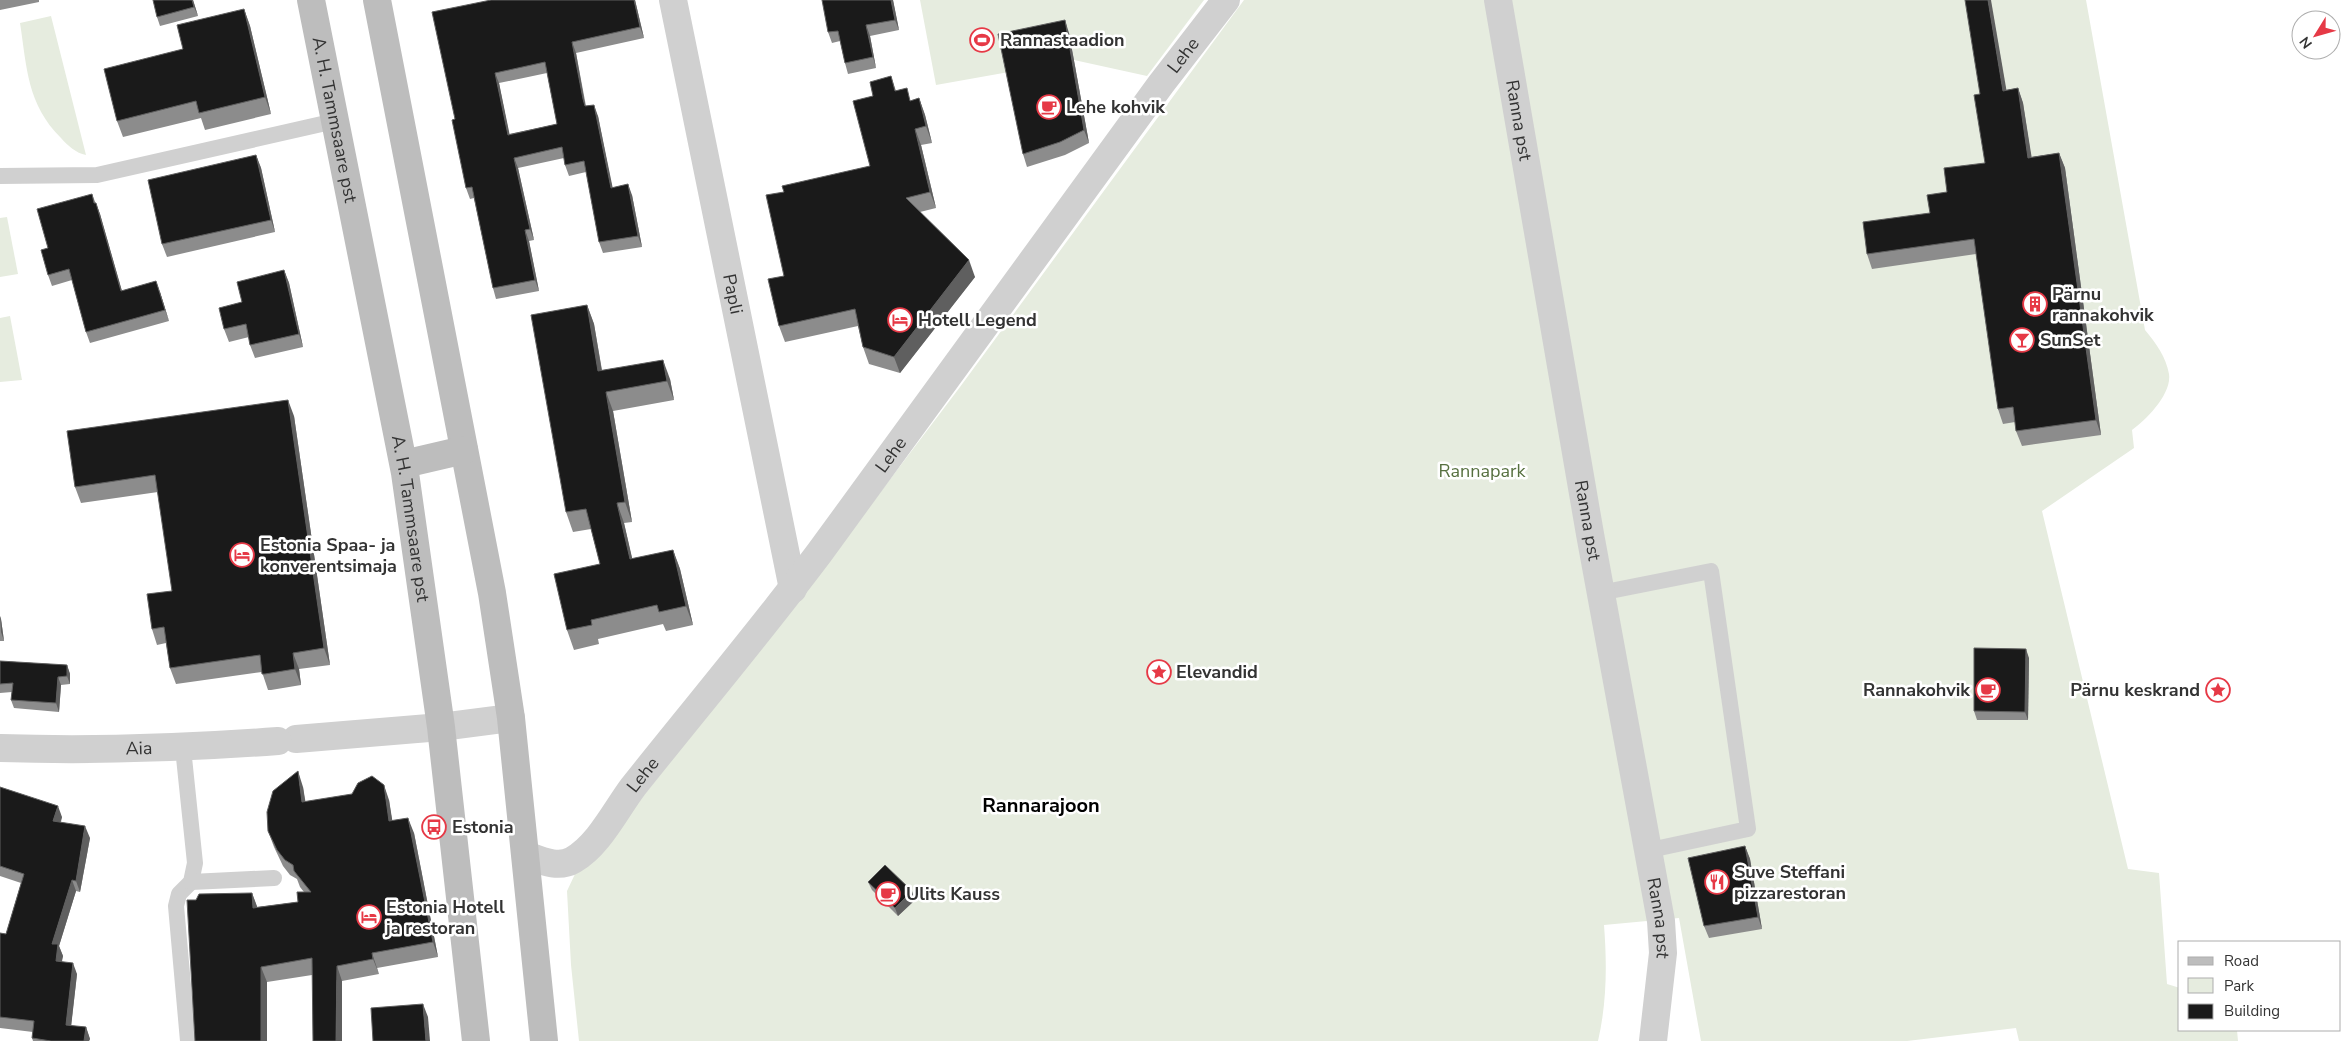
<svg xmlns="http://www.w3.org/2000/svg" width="2351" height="1041" viewBox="0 0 2351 1041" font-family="'Nunito Sans',sans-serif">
<rect width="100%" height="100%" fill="#fff"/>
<g fill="#e6ecdf">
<path d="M920 0H1204L1147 76 1074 60 1069 33 1009 72 936 85Z"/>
<path d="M1244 0H2086L2145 330C2156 343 2166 357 2169 374 2172 394 2146 420 2132 430L2134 448 2042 511 2128 869 2159 873 2167 984 2180 988V1030H2237L2238 1041H2019L2016 1028 1907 1041H1701L1679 918 1604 925C1607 964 1607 1002 1598 1041H579L571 965 567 891 575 874 615 832 838 548 960 387Z"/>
<path d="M51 16 86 155C76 153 68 146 61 138 27 104 27 68 20 23Z"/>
<path d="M7 217 18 274 0 277V218Z"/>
<path d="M10 316 22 380 0 382V318Z"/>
</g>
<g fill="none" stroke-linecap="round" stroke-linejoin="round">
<g stroke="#d0d0d0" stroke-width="16">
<path d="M0 176 97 175 335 121"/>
<path d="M1600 593 1711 571 1748 829 1650 850"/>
<path d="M183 748 195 863 191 882 179 894 176 906 188 1041"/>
<path d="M191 882 274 878"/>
</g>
<g stroke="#d0d0d0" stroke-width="28">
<path id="s1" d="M673 0 793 589"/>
<path id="s2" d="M1498 0 1590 534 1661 921 1663 953 1653 1041"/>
<path d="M296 739 441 727 511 718"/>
<path id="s3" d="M0 748C93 751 185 748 278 741"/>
<path id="s4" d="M526 855C540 860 558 869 573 860 599 845 615 811 633 787 695 709 760 632 820 552L1161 84 1226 0"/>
</g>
<g stroke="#bdbdbd" stroke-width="28">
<path id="s5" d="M311 0 405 473 441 727 476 1041"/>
<path d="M377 0 492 593 511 718 544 1041"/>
<path d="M404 464 464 450"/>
</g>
</g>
<g fill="#8c8c8c" fill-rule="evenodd">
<path d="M0 0H39V2L0 10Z"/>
<path d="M193 0 198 16 160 26 157 17Z"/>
<path d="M491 0H635L644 38 576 53 586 106 598 116 612 187 632 195 642 247 603 253 599 242 586 172 569 176 565 165 564 158 518 168 534 240 529 241 539 291 496 299 493 288 474 198 470 199 466 188 455 119ZM547 73 557 124 509 134 499 83Z"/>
<path d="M893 0 899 30 870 36 876 68 848 74 845 63 840 41 832 43 828 32Z"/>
<path d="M244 9 250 26 271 114 205 130 201 118 123 137 117 121 183 49Z"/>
<path d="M1069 33 1089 143 1065 155 1027 167 1023 154Z"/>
<path d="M891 76 896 91 911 101 919 98 925 115 932 143 921 145 936 208 920 212 975 277 900 373 869 364 863 347 858 326 785 342 779 326 784 276V192L870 166 873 96Z"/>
<path d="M2018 88 2023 103 2031 157 2059 153 2065 168 2101 435 2022 446 2016 431 2015 422 2003 424 1998 409 1976 254 1872 269 1867 254 1930 213 1947 192 1985 163 1980 94Z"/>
<path d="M256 155 261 168 275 232 167 257 162 244Z"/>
<path d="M92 194 100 214 122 291 160 292 169 321 90 343 86 332 72 280 52 286 48 275V248Z"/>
<path d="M284 270 289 283 303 347 255 358 250 345 249 337 229 342 224 329 242 302Z"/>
<path d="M587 305 594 324 602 370 670 379 674 400 613 411 632 522 624 523 632 559 673 550 680 569 693 625 666 631 663 624 598 639 599 644 574 650 567 630 600 564 591 529 573 532 566 512Z"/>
<path d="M294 416 330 665 299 669 301 685 271 690H268L262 672 176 684 170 668 166 643 157 645 152 629 172 591 158 492 81 503 75 487Z"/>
<path d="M0 616 1 619 4 641H0Z"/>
<path d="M2029 658 2028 720H1977L1974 711Z"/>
<path d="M0 661 67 665 70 674V684L61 685 59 712 14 708 11 700 12 692 0 693Z"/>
<path d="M0 787 62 817 61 822 90 838 80 892 76 891 59 946 63 956 61 962 77 974 71 1026 86 1027 90 1039 89 1041H33L32 1038 33 1032 0 1028V933L6 934 21 883 0 876Z"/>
<path d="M303 787 305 802 389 800 392 821 414 833 438 957 377 968 379 974 342 981 312 975 267 982V1041H195L196 900 252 893 257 907 298 902 304 892 300 887 297 879 290 875 283 866 274 847 268 831Z"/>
<path d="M1745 846 1750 859 1762 929 1709 938 1704 926Z"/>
<path d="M868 882 915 900 898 916 872 890Z"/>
</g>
<g fill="#5f5f5f">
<path d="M192 0H193L198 16 194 7Z"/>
<path d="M634 0H635L644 38 640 27Z"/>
<path d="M891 0H893L899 30 895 20Z"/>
<path d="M1988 0H1991L2009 105 2003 91Z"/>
<path d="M244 9 250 26 271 114 265 97Z"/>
<path d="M1065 20 1069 33 1089 143 1084 130Z"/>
<path d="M866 25 870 36 876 68 873 57Z"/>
<path d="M572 42 576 53 586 110 583 99Z"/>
<path d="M495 73 499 83 512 146 508 135Z"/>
<path d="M2018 88 2023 103 2034 172 2028 158Z"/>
<path d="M919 98 925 115 932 143 926 126Z"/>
<path d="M594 105 598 116 615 199 611 188Z"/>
<path d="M915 129 921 145 936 208 930 192Z"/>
<path d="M2059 153 2065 168 2101 435 2096 420Z"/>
<path d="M256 155 261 168 275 232 271 220Z"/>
<path d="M514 158 518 168 534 240 530 229Z"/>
<path d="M628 184 632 195 642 247 638 236Z"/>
<path d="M96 203 100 214 125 302 121 291Z"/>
<path d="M525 230 529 241 539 291 535 280Z"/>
<path d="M969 260 975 277 900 373 894 357Z"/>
<path d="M284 270 289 283 303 347 299 334Z"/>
<path d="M156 281 160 292 169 321 165 310Z"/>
<path d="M587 305 594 324 605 390 598 371Z"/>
<path d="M663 360 670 379 674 400 667 381Z"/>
<path d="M606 392 613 411 632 522 625 502Z"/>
<path d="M288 400 294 416 330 665 324 648Z"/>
<path d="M617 503 624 523 637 579 630 559Z"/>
<path d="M673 550 680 569 693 625 686 606Z"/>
<path d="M0 616 1 619 4 641 1 632Z"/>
<path d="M2026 649 2029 658 2028 720 2025 712Z"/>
<path d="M293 653 299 669 301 685 295 669Z"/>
<path d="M67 665 70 674V684L67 676Z"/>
<path d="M58 677 61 685 59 712 56 703Z"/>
<path d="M298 771 303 787 308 817 302 802Z"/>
<path d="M384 785 389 800 395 837 389 821Z"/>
<path d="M58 806 62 817 57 832 53 821Z"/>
<path d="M408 818 414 833 438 957 433 942Z"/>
<path d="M85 826 90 838 80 892 76 881Z"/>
<path d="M1745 846 1750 859 1762 929 1758 917Z"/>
<path d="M72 880 76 891 59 946 63 956 60 972 56 961 52 944Z"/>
<path d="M912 891 915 900 898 916 895 908Z"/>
<path d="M252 893 258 909 253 908Z"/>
<path d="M372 953 379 974 373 959Z"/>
<path d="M73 963 77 974 70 1036 66 1025Z"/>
<path d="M337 966 342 981V1041H336Z"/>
<path d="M261 967 267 982V1041H261Z"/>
<path d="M423 1004 428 1017 430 1041H426Z"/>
<path d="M86 1027 90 1039 89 1041H84Z"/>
</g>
<g fill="#1a1a1a" stroke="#5f5f5f" fill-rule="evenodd">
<path d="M153 0H192L194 7 157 17Z"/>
<path d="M491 0H634L640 27 572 42 583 99 585 106 594 105 611 188 628 184 638 236 599 242 584 161 565 165 562 147 514 158 530 229 525 230 535 280 493 288 472 187 466 188 452 120 455 119 432 12ZM545 62 557 124 508 135 495 73Z"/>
<path d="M822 0H891L895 20 866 25 873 57 845 63 838 31 828 32Z"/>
<path d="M1965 0H1988L2003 91 2018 88 2028 158 2059 153 2096 420 2016 431 2013 407 1998 409 1974 239 1867 254 1863 222 1930 213 1927 195 1947 192 1944 168 1985 163 1974 95 1980 94Z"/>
<path d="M244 9 265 97 199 113 196 101 117 121 104 69 183 49 177 25Z"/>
<path d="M1065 20 1084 130 1060 142 1023 154 998 34Z"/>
<path d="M891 76 895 91 907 88 910 101 919 98 926 126 915 129 930 192 906 198 969 260 894 357 863 347 855 309 779 326 768 279 784 276 766 195 784 192 782 186 870 166 853 101 873 96 870 82Z"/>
<path d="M256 155 271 220 162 244 148 180Z"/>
<path d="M92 194 94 203H96L121 291 156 281 165 310 86 332 69 269 48 275 41 250 48 248 37 209Z"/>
<path d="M284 270 299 334 250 345 246 324 224 329 219 308 242 302 237 282Z"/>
<path d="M587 305 598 371 663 360 667 381 606 392 625 502 617 503 630 559 673 550 686 606 659 612 657 605 591 620 592 625 567 630 554 574 600 564 586 509 566 512 531 315Z"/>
<path d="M288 400 324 648 293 653 295 669 265 674H262L260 655 170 668 164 627 152 629 147 594 172 591 155 475 75 487 67 431Z"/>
<path d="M1974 648 2026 649 2025 712 1974 711Z"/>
<path d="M0 661 67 665V676L58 677 56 703 11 700 13 683 0 684Z"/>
<path d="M298 771 302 802 352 794 358 783 372 776 384 785 389 821 408 818 433 942 372 953 373 959 337 966 336 1041H313L312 958 261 967V1041H195L187 900H196L199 894 252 893 253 908 298 902 297 892H311L294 871 293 865 285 860 277 850 268 831 267 812 273 791Z"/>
<path d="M0 787 58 806 53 821 85 826 76 881 72 880 52 944H58L56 961 73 963 66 1025 86 1027 84 1041H51L32 1038 34 1021 0 1017V933L6 934 24 874 0 866Z"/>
<path d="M1745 846 1758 917 1704 926 1688 858Z"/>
<path d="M885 865 912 891 895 908 868 882Z"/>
<path d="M423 1004 426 1041H373L371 1008Z"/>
</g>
<defs>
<g id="stadium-ring" transform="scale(1.25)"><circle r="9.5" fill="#fff" stroke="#e63946" stroke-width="1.5"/><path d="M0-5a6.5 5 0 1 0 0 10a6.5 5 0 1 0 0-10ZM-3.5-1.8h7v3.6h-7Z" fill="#e63946"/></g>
<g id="cafe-ring" transform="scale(1.25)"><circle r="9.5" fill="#fff" stroke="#e63946" stroke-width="1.5"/><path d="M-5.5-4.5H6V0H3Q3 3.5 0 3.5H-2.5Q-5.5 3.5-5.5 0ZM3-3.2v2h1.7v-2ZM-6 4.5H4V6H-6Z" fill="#e63946"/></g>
<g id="building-ring" transform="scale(1.25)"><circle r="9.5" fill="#fff" stroke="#e63946" stroke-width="1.5"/><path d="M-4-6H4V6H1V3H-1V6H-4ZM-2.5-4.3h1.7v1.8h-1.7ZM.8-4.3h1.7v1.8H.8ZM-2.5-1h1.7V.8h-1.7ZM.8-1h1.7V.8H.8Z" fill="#e63946"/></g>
<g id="hotel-ring" transform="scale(1.25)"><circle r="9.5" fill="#fff" stroke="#e63946" stroke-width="1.5"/><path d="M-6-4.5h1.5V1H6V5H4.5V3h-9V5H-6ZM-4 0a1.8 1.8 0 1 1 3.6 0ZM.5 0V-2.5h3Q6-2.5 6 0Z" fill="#e63946"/></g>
<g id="bar-ring" transform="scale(1.25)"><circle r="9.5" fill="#fff" stroke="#e63946" stroke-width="1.5"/><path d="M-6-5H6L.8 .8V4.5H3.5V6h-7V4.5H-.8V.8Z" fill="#e63946"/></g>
<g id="sight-ring" transform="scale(1.25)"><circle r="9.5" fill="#fff" stroke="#e63946" stroke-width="1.5"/><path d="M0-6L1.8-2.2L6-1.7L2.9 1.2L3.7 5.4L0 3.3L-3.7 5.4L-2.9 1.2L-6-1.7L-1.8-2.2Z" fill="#e63946"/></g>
<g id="bus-ring" transform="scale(1.25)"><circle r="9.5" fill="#fff" stroke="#e63946" stroke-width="1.5"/><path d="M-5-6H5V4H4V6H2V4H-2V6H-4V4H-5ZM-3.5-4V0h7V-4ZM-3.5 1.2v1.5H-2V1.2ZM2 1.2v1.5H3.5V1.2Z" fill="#e63946"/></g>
<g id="restaurant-ring" transform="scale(1.25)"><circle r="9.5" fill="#fff" stroke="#e63946" stroke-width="1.5"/><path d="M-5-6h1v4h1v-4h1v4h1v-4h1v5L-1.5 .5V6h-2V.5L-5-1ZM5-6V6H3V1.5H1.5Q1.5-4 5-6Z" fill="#e63946"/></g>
</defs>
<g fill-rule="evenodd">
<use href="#stadium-ring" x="982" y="40"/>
<use href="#cafe-ring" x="1049" y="107"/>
<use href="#building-ring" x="2035" y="304"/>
<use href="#hotel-ring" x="900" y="320"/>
<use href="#bar-ring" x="2022" y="340"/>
<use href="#hotel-ring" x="242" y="555"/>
<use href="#sight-ring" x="1159" y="672"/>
<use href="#cafe-ring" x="1988" y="690"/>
<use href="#sight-ring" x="2218" y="690"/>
<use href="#bus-ring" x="434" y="827"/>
<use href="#restaurant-ring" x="1717" y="882"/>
<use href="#cafe-ring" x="888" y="894"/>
<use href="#hotel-ring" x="369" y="917"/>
</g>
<g text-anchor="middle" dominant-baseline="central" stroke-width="5" stroke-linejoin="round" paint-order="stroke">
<g font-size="18" font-weight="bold" fill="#333" stroke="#fff" text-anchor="start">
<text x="1000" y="40">Rannastaadion</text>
<text x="1066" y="107">Lehe kohvik</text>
<text x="2052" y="294">Pärnu<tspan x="2052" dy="21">rannakohvik</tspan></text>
<text x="918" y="320">Hotell Legend</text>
<text x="2040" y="340">SunSet</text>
<text x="260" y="545">Estonia Spaa- ja<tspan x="260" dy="21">konverentsimaja</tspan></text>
<text x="1176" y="672">Elevandid</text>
<text x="1970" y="690" text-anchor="end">Rannakohvik</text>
<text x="2200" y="690" text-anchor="end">Pärnu keskrand</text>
<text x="452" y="827">Estonia</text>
<text x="1734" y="872">Suve Steffani<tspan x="1734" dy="21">pizzarestoran</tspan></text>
<text x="906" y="894">Ulits Kauss</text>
<text x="386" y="907">Estonia Hotell<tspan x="386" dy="21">ja restoran</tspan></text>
</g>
<g font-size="18" fill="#333" stroke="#fff">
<text stroke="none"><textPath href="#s4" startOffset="1060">Lehe</textPath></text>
<text stroke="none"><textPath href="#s5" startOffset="122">A. H. Tammsaare pst</textPath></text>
<text stroke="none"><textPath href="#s2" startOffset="122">Ranna pst</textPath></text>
<text stroke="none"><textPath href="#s1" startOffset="300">Papli</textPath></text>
<text stroke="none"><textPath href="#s4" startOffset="565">Lehe</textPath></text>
<text stroke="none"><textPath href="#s5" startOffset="528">A. H. Tammsaare pst</textPath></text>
<text stroke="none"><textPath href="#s2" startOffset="528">Ranna pst</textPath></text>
<text stroke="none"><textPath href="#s3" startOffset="139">Aia</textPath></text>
<text stroke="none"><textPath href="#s4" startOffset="160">Lehe</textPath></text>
<text stroke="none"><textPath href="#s2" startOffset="932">Ranna pst</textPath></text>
</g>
<g font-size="18" fill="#56703f" stroke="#fff">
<text x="1482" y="471">Rannapark</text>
</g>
<g font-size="20" font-weight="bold" fill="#000" stroke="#fff">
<text x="1041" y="805">Rannarajoon</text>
</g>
</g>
<rect x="2178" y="941" width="162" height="90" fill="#ffffff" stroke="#adadad"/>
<rect x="2188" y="957" width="25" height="8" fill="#bdbdbd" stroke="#adadad"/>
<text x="2224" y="966" font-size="15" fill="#333333">Road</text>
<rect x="2188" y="978" width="25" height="15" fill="#e6ecdf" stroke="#adadad"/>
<text x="2224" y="991" font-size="15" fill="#333333">Park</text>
<rect x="2188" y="1004" width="25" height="15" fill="#1a1a1a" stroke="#adadad"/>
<text x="2224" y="1016" font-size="15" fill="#333333">Building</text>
<g transform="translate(2316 35) rotate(233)"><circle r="24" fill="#ffffff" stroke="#adadad"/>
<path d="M0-4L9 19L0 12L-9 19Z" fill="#e63946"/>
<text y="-8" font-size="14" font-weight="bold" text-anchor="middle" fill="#333333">N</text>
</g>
</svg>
